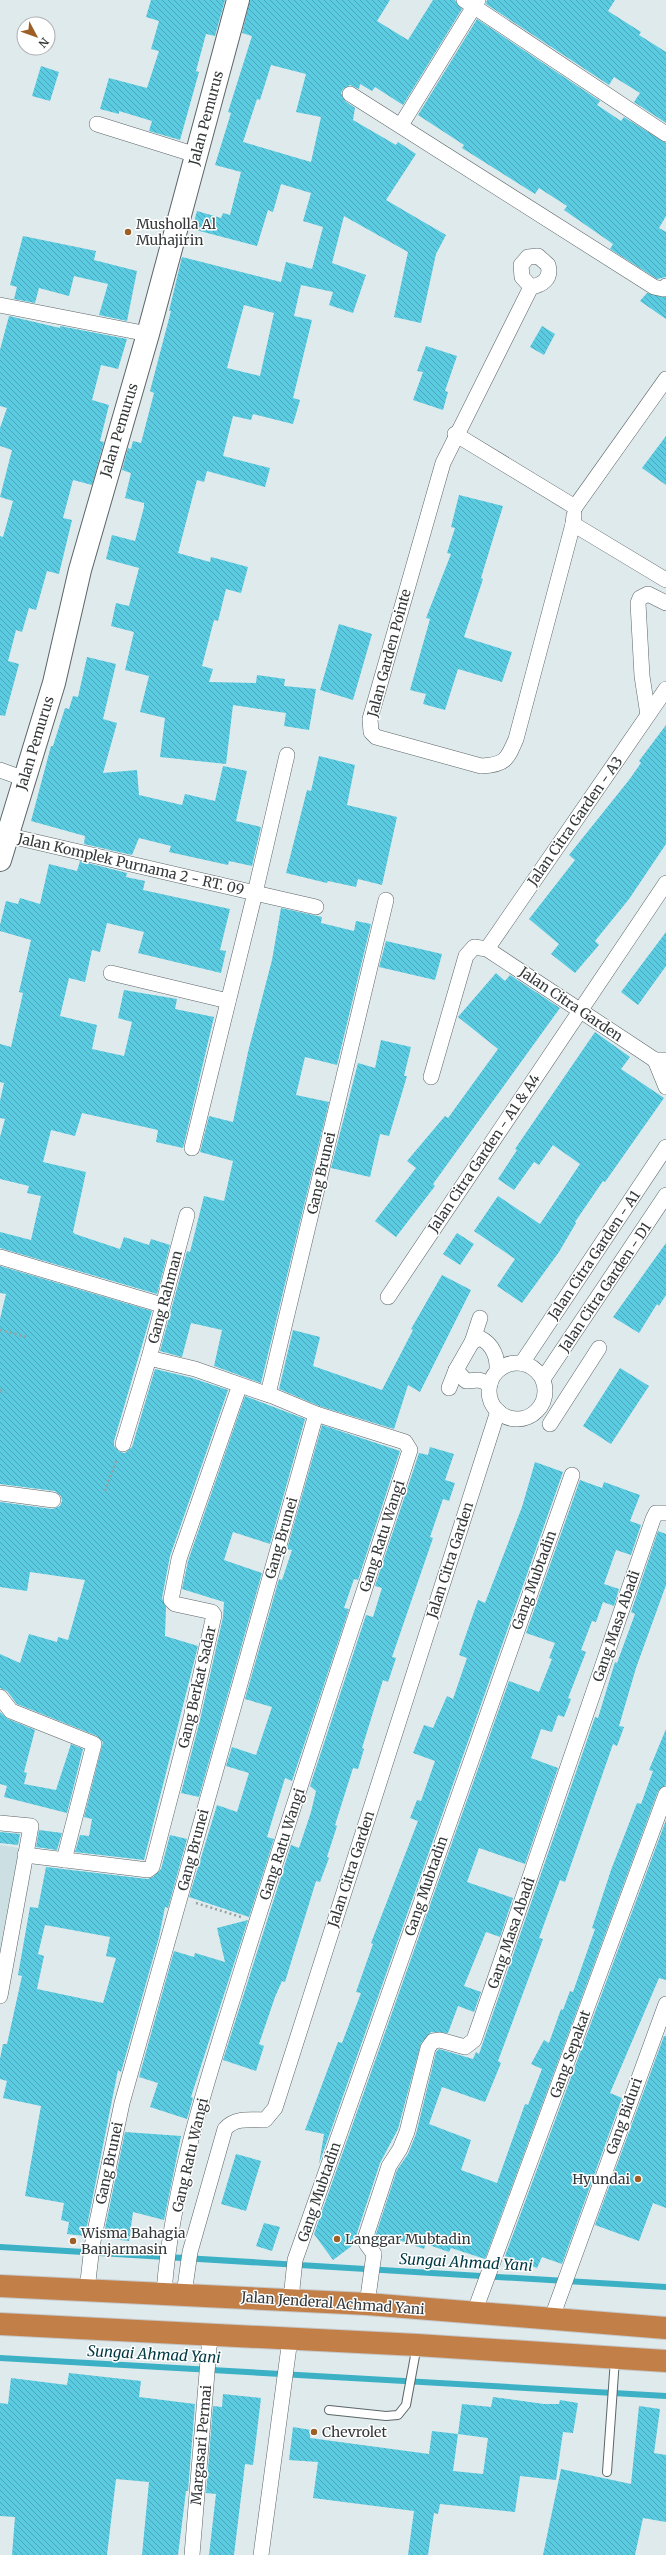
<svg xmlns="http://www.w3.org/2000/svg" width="666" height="2555" viewBox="0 0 666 2555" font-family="Merriweather,serif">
<defs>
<pattern id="building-back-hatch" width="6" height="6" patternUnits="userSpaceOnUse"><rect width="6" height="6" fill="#5acbe0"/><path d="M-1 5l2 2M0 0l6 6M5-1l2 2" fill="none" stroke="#4ba6b7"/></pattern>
</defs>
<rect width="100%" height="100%" fill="#dfeaed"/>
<path fill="#cce0e4" d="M0 1845 19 1848 0 1957Z"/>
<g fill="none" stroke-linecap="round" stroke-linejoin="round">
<g stroke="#3cb1c6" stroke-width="6">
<path d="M0 2247 666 2287"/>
<path d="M0 2358 666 2396"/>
</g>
</g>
<g fill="url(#building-back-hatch)" fill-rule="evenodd">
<path d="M151 0H225L215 36 206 34 196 71 199 72 180 140 149 131 152 121 119 111V114L100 109 109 78 147 88 159 51 151 49 159 21 146 17Z"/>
<path d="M250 0H390L377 21 408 40 433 0H455L462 9 403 105 375 87 372 91 360 84 359 89 350 85 343 89 341 93 345 101 355 108 353 120 396 145 398 142 416 154 386 200 446 235 436 254 421 323 394 317 408 252 344 216 332 263 366 275 353 313 329 305 333 292 301 285 294 316 312 320 293 398 300 400 293 424 253 414 251 420 233 416 223 456 270 468 265 487 207 471 204 482 197 480 178 553 210 562 211 557 248 567 241 593 226 589 218 621 214 620 202 666 213 669 209 682 256 683 257 675 285 679 284 686 316 689 309 730 284 726 286 713 233 705 226 764 160 757 165 718 140 712 149 676 125 670 134 632 111 626 116 603 129 606 139 568 106 559 112 535 135 541 144 507V503L125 498 131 473 122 470 128 448 131 449 133 441 141 443 154 393 150 391 171 311H169L182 257 281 282 286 262 312 269 323 227 303 221 311 193 281 184 273 212 268 210 257 246 192 229 197 211 221 218 223 213 230 215 241 172 215 165 231 113 228 112 252 36 242 33ZM271 65 306 74 296 112 321 117 311 162 243 142 257 99 260 100ZM244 305 274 313 260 376 227 368Z"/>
<path d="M487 0H615L608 11 641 32 639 35 666 52V123L634 102 640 93 614 77 609 85 486 4Z"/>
<path d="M477 19 600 101 597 105 621 121 624 117 666 143V216L659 228 666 232V277L657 279 610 249 613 244 564 210 567 206 539 188 535 194 462 148 464 145 418 115Z"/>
<path d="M41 66 59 72 50 101 32 96Z"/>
<path d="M23 236 96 251 94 260 137 271 127 321 99 315 108 284 74 276 69 296 39 288 35 303 14 299 17 287 10 285Z"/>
<path d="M647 293 666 297V319L640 301Z"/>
<path d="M9 316 60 328V326L127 339 118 369 101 365 92 400 109 405 100 441 104 442 92 485 73 480 63 518 72 520 59 574 47 571 36 610 29 608 22 632 16 630 8 661 19 664 5 716 0 715V536L3 537 13 501 0 497 12 450 0 446V428L7 408 0 406V350Z"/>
<path d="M542 326 555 334 544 355 530 347Z"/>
<path d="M426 346 457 356 445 391 448 392 443 410 413 400 423 372 417 371Z"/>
<path d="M666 436V485L642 468Z"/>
<path d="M459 495 503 506 481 578 483 579 464 637 512 652 502 682 458 669 445 710 423 704 426 694 410 690 430 619 426 618 451 554 447 553 455 528 451 527Z"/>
<path d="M339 624 372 634 353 700 320 690Z"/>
<path d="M87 657 116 664 103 719 117 723 103 773 137 770 139 795 182 805 185 794 215 801 223 766 247 771 236 821 261 827 252 866 229 861 228 865 169 852 171 846 139 838 132 855 84 844 85 836 31 821 51 746H53L65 708 69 709 73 696 78 697Z"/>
<path d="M666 725V844L629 899 595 941 599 945 575 973 551 954 559 944 529 919 575 860 569 855 629 780 641 763 639 761Z"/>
<path d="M319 756 355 765 347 805 397 817 382 885 358 879 356 887 328 881 327 883 286 873 307 790 311 791Z"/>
<path d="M80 861 127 873 126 877 145 881 143 890 230 909 220 950 226 951 221 973 138 953 144 932 107 923 100 952 92 950 85 982 69 978 60 1016 97 1025 92 1049 124 1056 132 1022 118 1018 124 990 177 999 175 1009 214 1017 183 1148 156 1142 158 1130 82 1113 75 1136 51 1130 43 1162 86 1172 73 1232 75 1234 120 1249 124 1237 149 1245 151 1239 170 1245 157 1294 0 1248V1232L31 1240 41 1196 27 1193 29 1186 0 1179V1137L5 1119 0 1118V1101L4 1083 0 1082V1044L11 1047 23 993 19 992 31 940 0 931V925L6 901 18 904 20 898 40 904 49 864 77 871Z"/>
<path d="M281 908 322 917 321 923 354 931 356 921 371 924 337 1065 305 1057 296 1095 329 1102 261 1383 214 1366 222 1330 191 1323 182 1357 160 1351 187 1251 190 1252 204 1196 224 1201 233 1161 200 1152 209 1116 233 1122 248 1052 272 960Z"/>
<path d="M666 932V966L638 1005 621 992Z"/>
<path d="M386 941 442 954 435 980 379 967Z"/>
<path d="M496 973 505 981 510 975 560 1008 433 1184 435 1186 396 1237 375 1221 416 1168 407 1161 445 1116 448 1118 498 1049 458 1017Z"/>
<path d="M595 1032 630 1057 621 1069 664 1098 605 1182 603 1181 575 1222 576 1223 559 1252 522 1303 497 1286 515 1259 474 1231 498 1196 540 1224 580 1164 553 1145 539 1165 534 1162 514 1190 498 1179 517 1150 515 1149Z"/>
<path d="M381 1040 411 1047 404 1076H407L389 1136 380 1134 370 1177 331 1168 358 1063 375 1068Z"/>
<path d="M457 1233 474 1244 460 1265 443 1254Z"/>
<path d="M666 1243V1295L659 1306 657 1304 639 1333 613 1317Z"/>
<path d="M0 1266 152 1311 114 1441V1446L120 1452 125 1453 132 1447 155 1369 192 1378 228 1390 170 1556 162 1598 166 1607 165 1636 198 1646 144 1860 75 1852 80 1835 89 1836 92 1819 84 1817 103 1742 97 1736 17 1704 7 1691 0 1688V1654L20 1663 29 1634 57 1642 58 1637 68 1640 85 1580 30 1572 27 1591 0 1587V1502L52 1509 60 1506 62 1501 61 1496 55 1491 0 1484V1319L6 1294 0 1293Z"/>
<path d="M442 1275 471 1290 420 1392 408 1385 394 1429 319 1406 279 1389 293 1330 320 1337 313 1366 382 1390 413 1330 411 1329Z"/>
<path d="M620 1368 649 1386 611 1444 583 1426Z"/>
<path d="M245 1396 305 1419 270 1544 233 1532 224 1560 262 1573 199 1797 181 1793 200 1720 223 1617 224 1602 182 1589 188 1561Z"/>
<path d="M322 1425 400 1451 358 1580 354 1579 344 1608 349 1609 292 1781 285 1778 267 1837 274 1839 249 1917 189 1897 217 1805 237 1812 249 1773 226 1766 232 1747 256 1755 272 1707 245 1699 279 1579 282 1580 292 1550 287 1549Z"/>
<path d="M430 1447 454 1454 445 1480 455 1483 449 1501 443 1499 430 1537 433 1538 392 1657 396 1658 388 1682 383 1680 362 1748 364 1749 358 1769 353 1768 335 1825 337 1826 327 1857 329 1858 320 1882 316 1881 285 1982 282 1981 275 1997 259 2044 264 2046 256 2071 223 2060 291 1845 299 1848 311 1812 316 1791 310 1786 366 1615 373 1617 382 1588 375 1586 419 1453 428 1455Z"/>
<path d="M535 1462 563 1472 319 2164 324 2134 305 2130 338 2042 342 2043 361 1993 356 1992 373 1944 371 1943 418 1821 410 1818 417 1800 421 1801 435 1761 413 1753 424 1725 433 1728 447 1696 453 1699 467 1658 459 1655 478 1600 485 1603 522 1507Z"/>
<path d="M580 1480 602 1488 604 1482 640 1495 630 1521 641 1525 631 1555 616 1550 604 1584 619 1589 614 1606 603 1602 596 1622 592 1621 581 1650 586 1652 568 1698 571 1699 564 1717 558 1715 552 1732 541 1729 531 1758 558 1768 525 1864 479 1848 467 1882 513 1898 500 1937 486 1932 464 1986 481 1992 474 2012 458 2006 448 2033 431 2032 421 2043 398 2129 380 2163 357 2233V2242L333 2260 314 2234 509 1681 539 1692 552 1659 549 1658 555 1643 526 1633Z"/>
<path d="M658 1531 666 1534V1585L636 1668 619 1726 624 1727 617 1746 613 1744 565 1882 560 1880 539 1938 543 1939 498 2061 501 2063 485 2102 442 2087 429 2124 471 2140 461 2170 497 2183 525 2104 528 2105 542 2069 531 2064 544 2040 549 2043 561 2009 563 2010 570 1991 573 1992 595 1929 592 1928 611 1870 637 1803 641 1804 653 1771 649 1770 666 1729V1785L658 1791 485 2259 451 2248 449 2252 426 2244 424 2249 385 2235 382 2244 377 2242 375 2237 397 2170 408 2154 416 2134 436 2052 439 2049 473 2059 476 2052 479 2054 595 1717 598 1718 615 1662 617 1663 635 1614 631 1612Z"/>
<path d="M0 1712 8 1719 35 1730 24 1772 27 1773 24 1784 56 1790 71 1744 83 1749 67 1813 4 1797 7 1786 0 1784Z"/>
<path d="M666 1820V1980L659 1978 610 2093 622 2098 562 2264 542 2257 537 2268 505 2256Z"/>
<path d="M39 1830 62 1833 57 1850 36 1847Z"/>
<path d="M0 1832 20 1834 18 1845 0 1843Z"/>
<path d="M170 1835 187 1839 168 1908 165 1907 159 1937 121 2072 118 2070 85 2236 67 2234 69 2222 61 2220 64 2203 25 2196 41 2106 3 2098 7 2081 0 2079V2059L3 2044H7L22 1976 18 1975 30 1907 38 1908 46 1867 147 1879 153 1877 161 1869ZM45 1925 110 1937 106 1956 116 1958 103 2003 37 1989 44 1956 38 1954Z"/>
<path d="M248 1920 191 2097 193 2098 187 2119 150 2107 158 2083 139 2077 174 1951 194 1957 195 1953 225 1962 217 1928Z"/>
<path d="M664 2036H666V2208L653 2203 639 2241 595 2225Z"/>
<path d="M125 2132 181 2136 164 2220 133 2212 129 2241 103 2238Z"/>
<path d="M236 2154 261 2161 246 2211 221 2204Z"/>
<path d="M264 2223 280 2227 272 2251 256 2246Z"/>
<path d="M69 2373 141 2381 139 2397 195 2404 188 2491H186L178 2555H142L149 2482 116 2479 107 2555H12L15 2517 0 2516V2403L8 2404 11 2378 67 2385Z"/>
<path d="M223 2394 261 2398 253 2465 245 2464 234 2555H209L216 2494 206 2493 213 2406 222 2407Z"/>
<path d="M493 2397 544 2404H559L560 2400 578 2403 573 2433 563 2432 556 2480 520 2476 515 2512 440 2504 438 2514 434 2513 428 2555H408L414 2511 313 2498 318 2462 289 2460 293 2427 311 2430 310 2438 429 2454 432 2431 458 2434 462 2404 491 2407ZM458 2434 488 2438 483 2474 453 2471Z"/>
<path d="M639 2406 660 2409 654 2453 666 2455V2522L643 2518 635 2555H543L561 2469 631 2484Z"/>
</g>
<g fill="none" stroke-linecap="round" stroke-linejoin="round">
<g stroke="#5c6567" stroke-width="10">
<g id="lane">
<path d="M329 2410 386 2416 398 2415 406 2405 417 2345"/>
<path d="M607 2472 615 2359"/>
</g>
</g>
<g stroke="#5c6567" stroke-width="16">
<g id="street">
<path d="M464 0 666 134"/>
<path d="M350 94 654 287 663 289 666 286"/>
<path d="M97 124 196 155"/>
<path d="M401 125 478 0"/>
<path d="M531 287 522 277 521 265 528 257 538 256 548 265C552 279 542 285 531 287L443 463 370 719 371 732 376 737 481 766C505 765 507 760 516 739L573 524"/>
<path d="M0 305 148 334"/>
<path d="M455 434 575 507"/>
<path d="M575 507 666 379"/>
<path d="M574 515 573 524 666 580"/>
<path d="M648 715 642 676 638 603 640 598 648 594 666 603"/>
<path d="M0 770 25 779"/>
<path d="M6 835 255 893 287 755"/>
<path d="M487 949 666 689"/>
<path d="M111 973 228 1001"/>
<path d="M666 1060H655L666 1087"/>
<path d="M431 1077 466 956 474 947 487 949 655 1060"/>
<path d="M192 1148 255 893 316 907"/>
<path d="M187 1215 149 1358 195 1369 269 1395"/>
<path d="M0 1257 162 1305"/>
<path d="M388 1297 666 883"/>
<path d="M472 1342 480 1338C493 1344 498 1358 497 1371"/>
<circle cx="517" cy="1391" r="28"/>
<path d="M522 1363 666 1147"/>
<path d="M456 1370 466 1381 479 1380 490 1384"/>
<path d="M543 1379 666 1195"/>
<path d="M449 1388 456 1370 472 1342 480 1318"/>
<path d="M550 1424 599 1348"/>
<path d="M123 1444 149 1358"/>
<path d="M0 1493 53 1500"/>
<path d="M0 1697 11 1711 94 1744 64 1860"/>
<path d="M0 1823 31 1826 0 1996"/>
<path d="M25 1855 148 1870 152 1867 191 1718 214 1615 212 1612 175 1604 171 1600 179 1559 237 1393"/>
<path d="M87 2290 92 2246 122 2103 316 1414 268 1394 386 900"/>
<path d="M164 2293C172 2179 212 2067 245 1959 298 1789 355 1620 410 1450L405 1442 316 1414"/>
<path d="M184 2294 190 2252 225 2129C235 2117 251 2120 265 2120L275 2108 498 1411"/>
<path d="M291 2299 295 2260 572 1475"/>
<path d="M367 2304 374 2254 366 2243V2236L389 2166 400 2149 407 2132 428 2048 433 2041 440 2040 465 2047 474 2040 653 1519 656 1513H666"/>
<path d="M474 2313 666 1794"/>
<path d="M551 2320 666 2004"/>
<path d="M192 2555 210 2336"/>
<path d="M261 2555 290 2339"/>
</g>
</g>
<g stroke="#5c6567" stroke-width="24">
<path id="secondary" d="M0 860 54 683 80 570 148 334 238 0"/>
</g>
<g stroke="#c6c7c8" stroke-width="24">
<g id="highway">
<path d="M0 2286 367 2304 666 2328"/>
<path d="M0 2324 417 2345 666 2361"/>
</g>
</g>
<g stroke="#9aa2a4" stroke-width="2.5" stroke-dasharray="2 3" stroke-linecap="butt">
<path d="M0 1330 27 1337"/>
<path d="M0 1390 6 1392"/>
<path d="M105 1491 117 1459"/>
<path d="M196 1903 241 1917"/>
</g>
<use href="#lane" stroke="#fff" stroke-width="8"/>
<use href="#street" stroke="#fff" stroke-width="15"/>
<use href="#secondary" stroke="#fff" stroke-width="22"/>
<use href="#highway" stroke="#c28048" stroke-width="22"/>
</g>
<g fill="#9d5f25" stroke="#fff" stroke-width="1.5">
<circle cx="128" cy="232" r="4"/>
<circle cx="638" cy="2179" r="4"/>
<circle cx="337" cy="2239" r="4"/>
<circle cx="73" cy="2241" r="4"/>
<circle cx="314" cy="2432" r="4"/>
</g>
<g text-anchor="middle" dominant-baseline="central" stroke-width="3" stroke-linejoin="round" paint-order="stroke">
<g font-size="14" fill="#343839" stroke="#fff">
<text transform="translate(206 118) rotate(-75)">Jalan Pemurus</text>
<text transform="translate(119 430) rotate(-73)">Jalan Pemurus</text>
<text transform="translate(389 653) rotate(-75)">Jalan Garden Pointe</text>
<text transform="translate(35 743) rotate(-73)">Jalan Pemurus</text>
<text transform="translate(575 821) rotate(-55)">Jalan Citra Garden - A3</text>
<text transform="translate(131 864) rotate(13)">Jalan Komplek Purnama 2 - RT. 09</text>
<text transform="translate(571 1004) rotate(34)">Jalan Citra Garden</text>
<text transform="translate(484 1153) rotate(-56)">Jalan Citra Garden - A1 &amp; A4</text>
<text transform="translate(321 1173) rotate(-77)">Gang Brunei</text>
<text transform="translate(594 1255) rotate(-56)">Jalan Citra Garden - A1</text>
<text transform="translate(605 1287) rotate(-56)">Jalan Citra Garden - D1</text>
<text transform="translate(165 1297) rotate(-75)">Gang Rahman</text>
<text transform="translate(382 1536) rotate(-72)">Gang Ratu Wangi</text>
<text transform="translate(281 1538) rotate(-74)">Gang Brunei</text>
<text transform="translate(450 1560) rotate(-72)">Jalan Citra Garden</text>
<text transform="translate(534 1580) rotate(-70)">Gang Mubtadin</text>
<text transform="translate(616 1626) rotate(-71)">Gang Masa Abadi</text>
<text transform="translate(197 1687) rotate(-77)">Gang Berkat Sadar</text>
<text transform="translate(282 1844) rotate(-72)">Gang Ratu Wangi</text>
<text transform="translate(193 1850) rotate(-75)">Gang Brunei</text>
<text transform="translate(351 1869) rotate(-72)">Jalan Citra Garden</text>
<text transform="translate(426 1886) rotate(-71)">Gang Mubtadin</text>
<text transform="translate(511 1933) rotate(-71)">Gang Masa Abadi</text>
<text transform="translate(570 2054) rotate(-70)">Gang Sepakat</text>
<text transform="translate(624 2116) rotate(-70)">Gang Biduri</text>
<text transform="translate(190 2155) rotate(-77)">Gang Ratu Wangi</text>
<text transform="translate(109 2163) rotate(-78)">Gang Brunei</text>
<text transform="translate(319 2192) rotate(-71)">Gang Mubtadin</text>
<text transform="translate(333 2303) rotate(4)">Jalan Jenderal Achmad Yani</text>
<text transform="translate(201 2445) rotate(-85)">Margasari Permai</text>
</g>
<g font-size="14" fill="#343839" stroke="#fff" text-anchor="start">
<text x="136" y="224">Musholla Al<tspan x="136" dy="16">Muhajirin</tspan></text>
<text x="630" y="2179" text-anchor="end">Hyundai</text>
<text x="81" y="2233">Wisma Bahagia<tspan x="81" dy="16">Banjarmasin</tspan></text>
<text x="345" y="2239">Langgar Mubtadin</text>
<text x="322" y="2432">Chevrolet</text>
</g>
<g font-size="15" font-style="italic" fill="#013942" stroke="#fff">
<text transform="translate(466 2262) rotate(3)">Sungai Ahmad Yani</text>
<text transform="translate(154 2354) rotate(3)">Sungai Ahmad Yani</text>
</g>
</g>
<g transform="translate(36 36) rotate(131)"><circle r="19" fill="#ffffff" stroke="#aeafb0"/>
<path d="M0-3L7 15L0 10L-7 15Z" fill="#9d5f25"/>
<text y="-6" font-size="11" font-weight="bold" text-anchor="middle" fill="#343839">N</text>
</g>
</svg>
